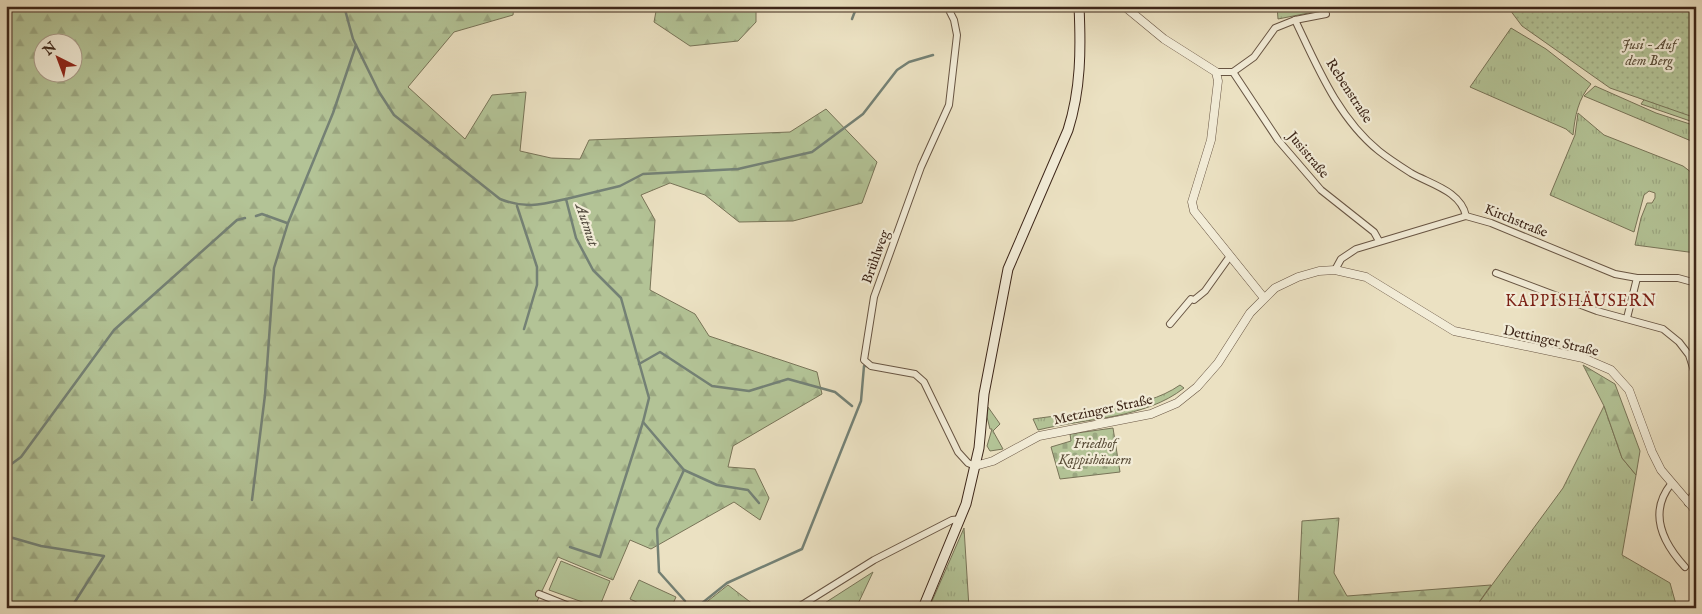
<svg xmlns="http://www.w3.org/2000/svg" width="1702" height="614" viewBox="0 0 1702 614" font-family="'IM FELL English',serif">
<defs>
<pattern id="grass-tufts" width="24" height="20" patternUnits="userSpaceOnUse" patternTransform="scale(1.25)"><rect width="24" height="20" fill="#b3c396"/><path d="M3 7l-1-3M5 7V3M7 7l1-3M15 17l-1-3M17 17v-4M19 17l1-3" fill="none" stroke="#9ba781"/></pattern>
<pattern id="forest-firs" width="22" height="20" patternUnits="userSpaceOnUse" patternTransform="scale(1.25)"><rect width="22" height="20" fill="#b3c396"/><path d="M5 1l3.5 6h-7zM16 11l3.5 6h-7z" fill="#9ba781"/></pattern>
<pattern id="cemetery-stones" width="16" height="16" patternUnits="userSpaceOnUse" patternTransform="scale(1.25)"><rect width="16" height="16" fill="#b3c396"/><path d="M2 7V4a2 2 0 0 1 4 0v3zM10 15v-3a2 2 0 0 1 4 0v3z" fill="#9ba781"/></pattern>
<pattern id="park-dots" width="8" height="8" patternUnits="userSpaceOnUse" patternTransform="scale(1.25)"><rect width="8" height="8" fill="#b3c396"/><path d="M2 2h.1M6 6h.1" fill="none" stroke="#9ba781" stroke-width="1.8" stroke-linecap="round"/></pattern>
</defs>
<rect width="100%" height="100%" fill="#ebe1c2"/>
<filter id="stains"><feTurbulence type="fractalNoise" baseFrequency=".004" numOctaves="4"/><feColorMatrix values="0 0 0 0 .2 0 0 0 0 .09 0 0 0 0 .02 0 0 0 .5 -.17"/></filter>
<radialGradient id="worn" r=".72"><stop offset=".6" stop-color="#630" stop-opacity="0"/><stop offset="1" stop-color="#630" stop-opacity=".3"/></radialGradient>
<g fill="url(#grass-tufts)" stroke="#787458">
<path d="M1277 6H1324V10L1278 19Z"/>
<path d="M1511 28 1546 49 1591 84C1578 99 1575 116 1573 135L1566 129 1470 87Z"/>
<path d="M1660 77 1696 106V123L1641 104Z"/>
<path d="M1595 86 1656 113 1696 126V143L1584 96Z"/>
<path d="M1578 113 1604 135 1683 166 1696 176V253L1635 245 1641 218 1647 203H1652L1655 198V193L1649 191 1644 195 1634 232 1550 195 1575 135Z"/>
<path d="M1180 385 1184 388C1145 419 1086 418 1038 430L1033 419C1078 412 1143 411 1180 385Z"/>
<path d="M1604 406 1622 458 1636 475 1622 555 1670 583 1677 608H1475L1563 488Z"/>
<path d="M988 407 1000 424 993 431 1003 449 990 451 987 446 992 429H990L987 417Z"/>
<path d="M964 528 969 608H929Z"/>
<path d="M873 572 856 608H817Z"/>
<path d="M728 585 758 608H699Z"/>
</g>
<g fill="url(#forest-firs)" stroke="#787458" fill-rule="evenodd">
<path d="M6 6H514L513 15 454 32 408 87 465 139 492 95 526 92 520 151 551 158 580 159 589 140 790 132 826 109 877 162 862 203 793 221 739 222 705 195 670 183 641 195 655 220 650 290 695 314 709 336 817 372 822 394 733 446 728 467 755 469 769 498 760 520 734 502 651 549 630 540 613 580 558 557 534 608H6ZM42 42H72V72H42Z"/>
<path d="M657 6H756V22L738 41 690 46 654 22Z"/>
<path d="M1583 365 1615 384 1640 451 1636 475 1622 458 1604 406Z"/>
<path d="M1339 518 1334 573 1347 596 1491 585 1475 608H1298L1302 521Z"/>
</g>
<path fill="url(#cemetery-stones)" stroke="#787458" d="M1113 428 1120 472 1060 479 1051 447 1071 441 1070 434Z"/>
<path fill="url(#park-dots)" stroke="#787458" d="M1507 6H1696V118L1610 88 1522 26Z"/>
<g fill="#b3c396" stroke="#787458">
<path d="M561 561 610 581 599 608 549 590Z"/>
<path d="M639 580 676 597 671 608H649L630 599Z"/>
</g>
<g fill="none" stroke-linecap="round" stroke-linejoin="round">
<g stroke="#748175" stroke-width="2.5">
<path d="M344 6 353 39 379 92 394 115 500 199C525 209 540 205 566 199L576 238 593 270 621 298 649 398 643 422 600 557 570 547"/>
<path d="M852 19 857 6"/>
<path d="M566 199 620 186 643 174 738 169 812 152 863 114 897 70 909 62 933 55"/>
<path d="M517 206 537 267V285L524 329"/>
<path d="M256 216 262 214 287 223"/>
<path d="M639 364 660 352 712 386 749 391 788 379 835 392 852 406"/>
<path d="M643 422 684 470 717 485 748 490 759 503"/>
<path d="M6 468 21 457 114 330 237 220 245 218"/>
<path d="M684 470 657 529 659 572 685 601"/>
<path d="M252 500 265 395 274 268 288 223 333 113 356 45"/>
<path d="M6 536 41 546 104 556 71 608"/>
<path d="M696 608 727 583 802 549 861 401 864 366H868"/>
</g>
<g stroke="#685543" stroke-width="8">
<g id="minor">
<path d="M947 6 954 20 957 35 949 105 921 167 874 297 864 360 871 366 915 374 924 382 958 452 968 463 975 466"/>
<path d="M1295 20C1317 66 1338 118 1379 151 1389 159 1400 166 1411 173 1430 184 1461 191 1466 216"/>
<path d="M1216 72H1233L1254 57 1275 28 1295 20 1326 14"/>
<path d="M1233 72 1278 140 1321 190 1374 232 1379 241"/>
<path d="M1335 270 1341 259 1356 249 1466 216 1491 223 1615 274 1637 278H1678L1696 283"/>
<path d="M1496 273 1597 311 1663 329 1679 342 1689 355 1696 377"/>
<path d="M1627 318 1637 278"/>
<path d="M1170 324 1191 299 1194 300 1205 291 1230 256"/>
<path d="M1671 484C1648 513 1663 543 1685 567"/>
<path d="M1688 503 1696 490"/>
<path d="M539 594 574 608"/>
<path d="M797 608 874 560 952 520 961 519"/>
</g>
</g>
<g stroke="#685543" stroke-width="9">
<g id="tertiary">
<path d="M1124 6 1164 39 1216 72 1218 81 1211 140 1192 202 1194 211 1264 298"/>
<path d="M975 466 993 461 1039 436 1151 414 1177 403 1197 387 1218 363 1250 313 1275 288 1298 277 1319 271 1335 270 1366 277 1454 331 1583 358 1611 370 1629 390 1652 452 1661 470 1696 511"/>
</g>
</g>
<g stroke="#3d2619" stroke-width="11">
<path id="secondary" d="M923 608 966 504 979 448 984 394 1008 269 1068 130C1081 89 1081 49 1079 6"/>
</g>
<use href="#minor" stroke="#f2ecd7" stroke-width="6"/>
<use href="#tertiary" stroke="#f2ecd7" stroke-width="8"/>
<use href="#secondary" stroke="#f2ecd7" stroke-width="9"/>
</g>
<g text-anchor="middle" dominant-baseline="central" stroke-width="4.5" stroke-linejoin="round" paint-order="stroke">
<g font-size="14" font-style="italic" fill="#5a4d38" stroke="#f2ecd7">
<text x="1649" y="45">Jusi - Auf<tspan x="1649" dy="16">dem Berg</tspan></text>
<text x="1095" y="444">Friedhof<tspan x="1095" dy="16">Kappishäusern</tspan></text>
</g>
<g font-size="14" fill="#3d2619" stroke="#f2ecd7">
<text transform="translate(1349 91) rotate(57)">Rebenstraße</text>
<text transform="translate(1308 155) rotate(50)">Jusistraße</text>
<text transform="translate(1516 221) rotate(22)">Kirchstraße</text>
<text transform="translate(876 257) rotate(-70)">Brühlweg</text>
<text transform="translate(1551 341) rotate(13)">Dettinger Straße</text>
<text transform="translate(1103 410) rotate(-12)">Metzinger Straße</text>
</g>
<g font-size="15" font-style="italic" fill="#544c40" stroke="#f2ecd7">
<text transform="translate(587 225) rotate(71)">Autmut</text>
</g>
<g font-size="16" letter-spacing="1" fill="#7a1f14" stroke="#f2ecd7">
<text x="1581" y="302">KAPPISHÄUSERN</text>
</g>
</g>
<rect width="1702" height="614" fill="none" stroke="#ebe1c2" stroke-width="25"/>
<rect x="8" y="8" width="1687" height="599" fill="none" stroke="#3d2619" stroke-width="2.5"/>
<rect x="12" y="12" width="1677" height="589" fill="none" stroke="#3d2619"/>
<g transform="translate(58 58) rotate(318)"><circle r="24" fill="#f2ecd7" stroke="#aa9d8b"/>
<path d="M0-4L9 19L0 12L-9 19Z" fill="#8f2418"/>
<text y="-8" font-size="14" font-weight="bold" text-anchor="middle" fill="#3d2619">N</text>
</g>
<rect width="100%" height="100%" filter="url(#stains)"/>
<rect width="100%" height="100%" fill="url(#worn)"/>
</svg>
